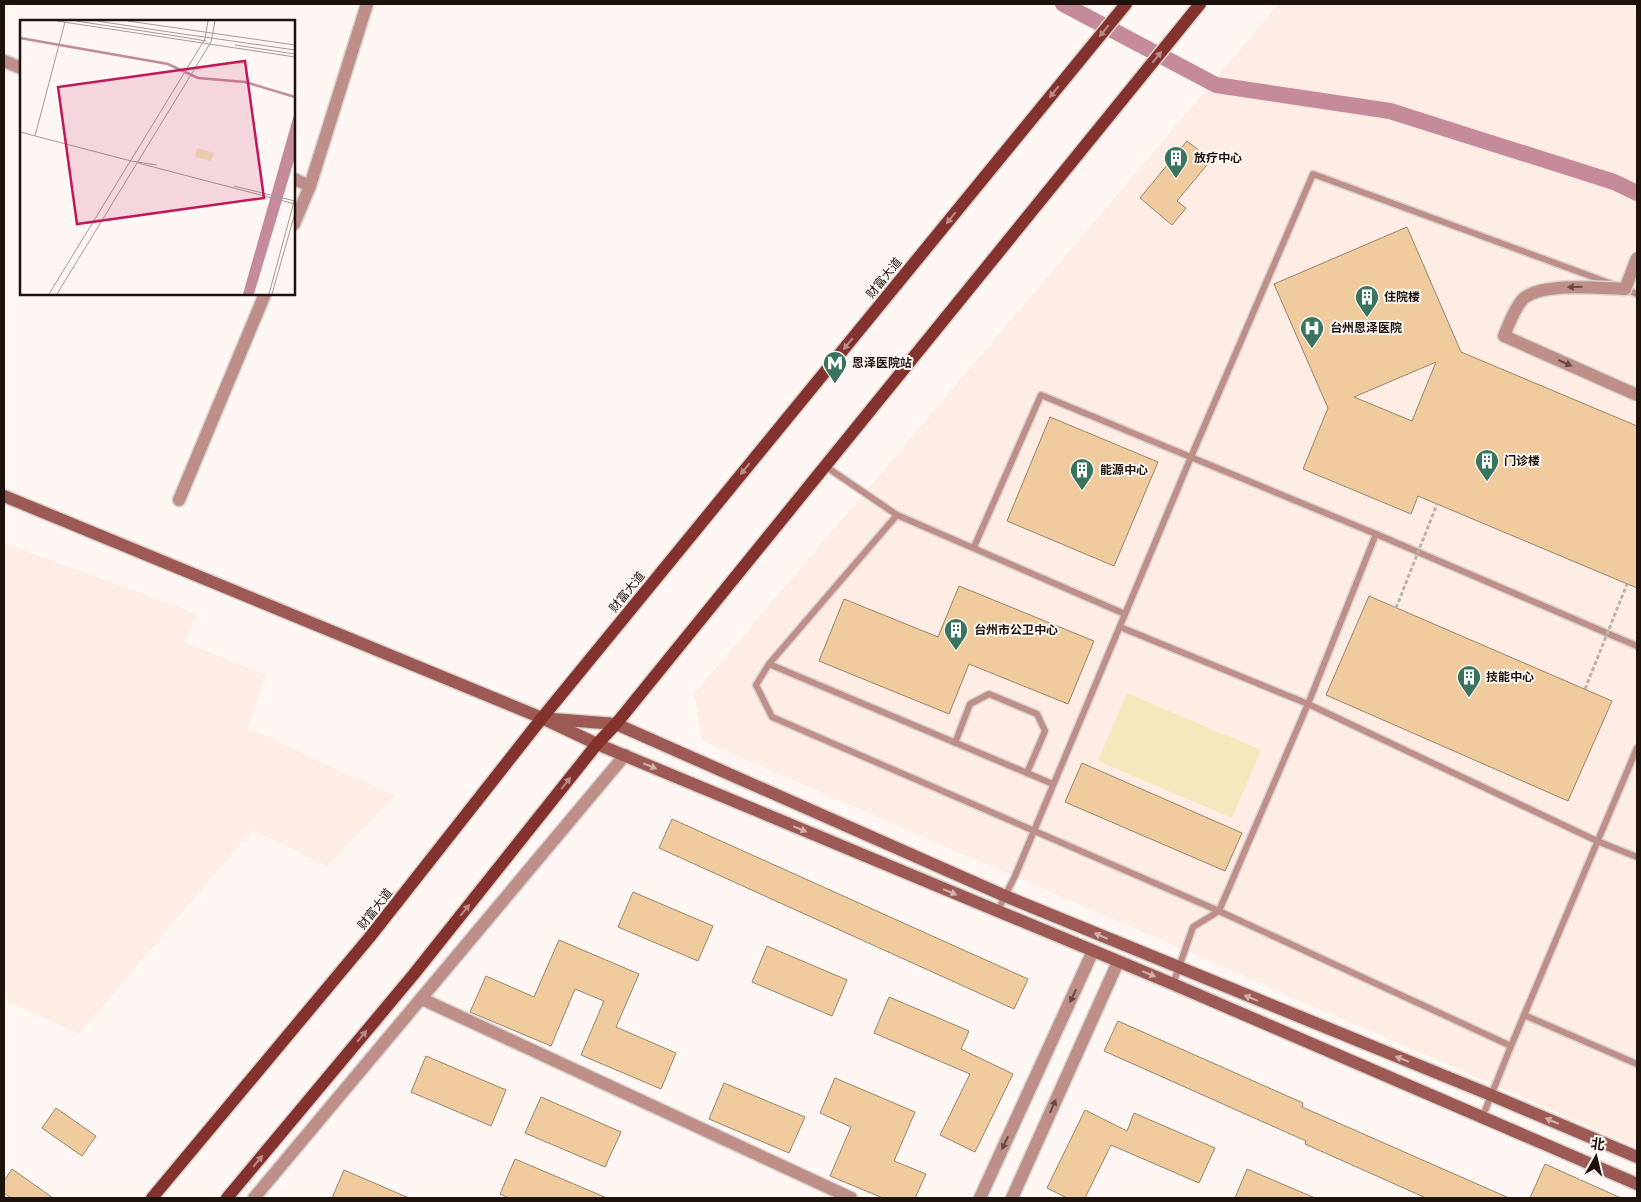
<svg xmlns="http://www.w3.org/2000/svg" width="1641" height="1202" viewBox="0 0 1641 1202" font-family="Roboto,'Noto Sans SC',sans-serif">
<rect width="100%" height="100%" fill="#fef7f3"/>
<g fill="#feede4">
<path d="M1279 4H1637V1147L703 741 694 694Z"/>
<path d="M4 543 197 614 184 642 266 675 248 728 395 796 327 866 252 830 79 1034 4 999Z"/>
</g>
<path fill="#f4e9bc" d="M1127 693 1261 750 1232 818 1098 761Z"/>
<g fill="none" stroke-linecap="round" stroke-linejoin="round">
<path stroke="#c58b9a" stroke-width="16" d="M1063 4 1216 85 1390 111 1614 182 1637 193"/>
</g>
<g fill="#efcb9d" stroke="#98846b" fill-rule="evenodd">
<path d="M1187 141 1211 160 1177 201 1186 208 1172 225 1140 198Z"/>
<path d="M1407 227 1461 352 1637 426V588L1418 496 1411 514 1303 469 1328 408 1274 284ZM1436 362 1412 421 1354 397Z"/>
<path d="M1050 417 1158 462 1114 566 1007 521Z"/>
<path d="M959 586 1094 641 1068 704 969 664 949 714 819 661 844 599 938 637Z"/>
<path d="M1369 596 1612 701 1568 801 1326 695Z"/>
<path d="M1082 763 1242 833 1225 871 1065 802Z"/>
<path d="M672 819 1028 979 1014 1009 659 848Z"/>
<path d="M633 892 713 926 698 961 618 927Z"/>
<path d="M559 940 639 974 616 1027 676 1053 661 1089 581 1055 604 1001 575 989 551 1046 470 1012 486 976 534 997Z"/>
<path d="M767 946 847 980 832 1016 752 982Z"/>
<path d="M889 997 969 1031 961 1049 1013 1074 975 1152 940 1135 970 1074 874 1033Z"/>
<path d="M1118 1021 1303 1103 1302 1107 1509 1198H1426L1305 1144 1306 1141 1104 1051Z"/>
<path d="M426 1056 506 1090 491 1126 411 1092Z"/>
<path d="M835 1078 915 1112 894 1161 926 1174 915 1198H883L830 1176 851 1127 820 1113Z"/>
<path d="M724 1083 805 1117 789 1153 709 1119Z"/>
<path d="M541 1097 621 1132 605 1167 525 1133Z"/>
<path d="M56 1108 96 1136 82 1156 42 1128Z"/>
<path d="M1085 1110 1127 1131 1134 1113 1215 1148 1199 1183 1111 1145 1085 1198H1067L1047 1188Z"/>
<path d="M515 1159 607 1198H509L500 1194Z"/>
<path d="M1545 1164 1621 1198H1530Z"/>
<path d="M12 1169 53 1198H11L4 1193V1181Z"/>
<path d="M1247 1169 1315 1198H1235Z"/>
<path d="M344 1170 409 1198H332Z"/>
</g>
<g fill="none" stroke-linecap="round" stroke-linejoin="round">
<g stroke="#dad2ce" stroke-width="9">
<g id="lane">
<path d="M1624 289 1637 294"/>
<path d="M825 466 897 515 1125 614"/>
<path d="M897 515 769 664 756 685 772 717 1219 911 1511 1046 1637 748"/>
<path d="M974 547 1041 395 1376 534 1637 646"/>
<path d="M1120 627 1308 704 1597 841 1637 857"/>
<path d="M769 664 1053 784"/>
<path d="M955 743 970 704 989 694 1037 714 1045 731 1027 773"/>
<path d="M997 912 1015 876 1191 457 1313 174 1612 284"/>
<path d="M1173 984 1193 927 1219 911 1308 704 1376 534"/>
<path d="M1524 1015 1637 1064"/>
<path d="M1482 1118 1511 1046"/>
</g>
</g>
<g stroke="#dad2ce" stroke-width="15">
<g id="street">
<path d="M4 61 21 68"/>
<path d="M294 179 310 186"/>
<path d="M294 224 310 186 367 4"/>
<path d="M179 500 265 294"/>
<path d="M422 999 851 1198"/>
<path d="M254 1198 625 755"/>
<path d="M980 1198 1093 951"/>
<path d="M1012 1198 1118 962"/>
</g>
</g>
<g stroke="#dad2ce" stroke-width="15">
<g id="secondary">
<path d="M4 496 542 718 597 744 1173 984 1637 1184"/>
<path d="M552 719 616 724 1005 896 1491 1095 1637 1157"/>
</g>
</g>
<g stroke="#dad2ce" stroke-width="15">
<g id="primary">
<path d="M152 1198 369 938 542 718 1126 4"/>
<path d="M227 1198 414 974 597 744 616 724 1200 4"/>
</g>
</g>
<use href="#lane" stroke="#be8e88" stroke-width="6"/>
<use href="#street" stroke="#be8e88" stroke-width="12"/>
<use href="#secondary" stroke="#9d5953" stroke-width="12"/>
<use href="#primary" stroke="#83322e" stroke-width="12"/>
<g stroke="#dad2ce" stroke-width="15" stroke-linecap="butt">
<path id="street-bridge" d="M1637 258 1625 289C1599 288 1545 282 1524 298 1516 305 1508 326 1504 336L1637 395"/>
</g>
<g stroke="#bab2ad" stroke-width="3" stroke-dasharray="4 2.5" stroke-linecap="butt">
<path d="M1396 608 1437 504"/>
<path d="M1585 689 1627 584"/>
</g>
<use href="#street-bridge" stroke="#be8e88" stroke-width="12"/>
</g>
<defs><path id="oneway-solid" d="M-6-.8H1V-3.2L6.5 0L1 3.2V.8H-6Z" transform="scale(1.25)"/></defs>
<g fill="#ba8b87">
<use href="#oneway-solid" transform="translate(1104 31) rotate(129)"/>
<use href="#oneway-solid" transform="translate(1157 57) rotate(-51)"/>
<use href="#oneway-solid" transform="translate(1054 92) rotate(129)"/>
<use href="#oneway-solid" transform="translate(951 218) rotate(129)"/>
<use href="#oneway-solid" transform="translate(848 344) rotate(129)"/>
<use href="#oneway-solid" transform="translate(745 469) rotate(129)"/>
<use href="#oneway-solid" transform="translate(566 783) rotate(-51)"/>
<use href="#oneway-solid" transform="translate(465 910) rotate(-51)"/>
<use href="#oneway-solid" transform="translate(362 1036) rotate(-50)"/>
<use href="#oneway-solid" transform="translate(258 1161) rotate(-50)"/>
</g>
<g fill="#654a44">
<use href="#oneway-solid" transform="translate(1575 287) rotate(179)"/>
<use href="#oneway-solid" transform="translate(1565 363) rotate(24)"/>
<use href="#oneway-solid" transform="translate(1073 996) rotate(115)"/>
<use href="#oneway-solid" transform="translate(1053 1106) rotate(-66)"/>
<use href="#oneway-solid" transform="translate(1005 1143) rotate(115)"/>
</g>
<g fill="#d2b0ab">
<use href="#oneway-solid" transform="translate(650 766) rotate(23)"/>
<use href="#oneway-solid" transform="translate(800 829) rotate(23)"/>
<use href="#oneway-solid" transform="translate(950 892) rotate(23)"/>
<use href="#oneway-solid" transform="translate(1101 936) rotate(-157)"/>
<use href="#oneway-solid" transform="translate(1149 974) rotate(22)"/>
<use href="#oneway-solid" transform="translate(1251 998) rotate(-158)"/>
<use href="#oneway-solid" transform="translate(1402 1059) rotate(-158)"/>
<use href="#oneway-solid" transform="translate(1552 1121) rotate(-157)"/>
</g>
<defs>
<g id="building-pin" transform="scale(1.25)"><path d="M0 17L-7.5 6A9.5 9.5 0 1 1 7.5 6Z" fill="#38745e" stroke="#fef7f3"/><path d="M-4-6H4V6H1V3H-1V6H-4ZM-2.5-4.3h1.7v1.8h-1.7ZM.8-4.3h1.7v1.8H.8ZM-2.5-1h1.7V.8h-1.7ZM.8-1h1.7V.8H.8Z" fill="#fff"/></g>
<g id="hospital-pin" transform="scale(1.25)"><path d="M0 17L-7.5 6A9.5 9.5 0 1 1 7.5 6Z" fill="#38745e" stroke="#fef7f3"/><path d="M-5-5h3v3.5h4V-5h3V5h-3V1.5h-4V5h-3Z" fill="#fff"/></g>
<g id="metro-pin" transform="scale(1.25)"><path d="M0 17L-7.5 6A9.5 9.5 0 1 1 7.5 6Z" fill="#38745e" stroke="#fef7f3"/><path d="M-5.5 5V-5H-3L0 0L3-5H5.5V5H3V-.5L0 4L-3-.5V5Z" fill="#fff"/></g>
</defs>
<g fill-rule="evenodd">
<use href="#building-pin" x="1176" y="158"/>
<use href="#building-pin" x="1367" y="297"/>
<use href="#hospital-pin" x="1312" y="328"/>
<use href="#metro-pin" x="835" y="363"/>
<use href="#building-pin" x="1487" y="461"/>
<use href="#building-pin" x="1082" y="470"/>
<use href="#building-pin" x="956" y="630"/>
<use href="#building-pin" x="1469" y="677"/>
</g>
<g text-anchor="middle" dominant-baseline="central" stroke-width="4" stroke-linejoin="round" paint-order="stroke">
<g font-size="12" font-weight="bold" fill="#1d120c" stroke="#fef7f3" text-anchor="start">
<text x="1194" y="158">放疗中心</text>
<text x="1384" y="297">住院楼</text>
<text x="1330" y="328">台州恩泽医院</text>
<text x="852" y="363">恩泽医院站</text>
<text x="1504" y="461">门诊楼</text>
<text x="1100" y="470">能源中心</text>
<text x="974" y="630">台州市公卫中心</text>
<text x="1486" y="677">技能中心</text>
</g>
<g font-size="12" fill="#1d120c" stroke="#fef7f3">
<text transform="translate(884 278) rotate(-51)">财富大道</text>
<text transform="translate(627 592) rotate(-51)">财富大道</text>
<text transform="translate(375 909) rotate(-52)">财富大道</text>
</g>
</g>
<g transform="translate(20 20)">
<rect width="275" height="275" fill="#fef7f3"/>
<path d="M177 128 194 133 191 141 175 137Z" fill="#f4e9bc"/>
<path d="M275 91V137L234 274H223Z" fill="#c58b9a"/>
<path fill="none" stroke="#c58b9a" stroke-width="2.5" d="M0 18 148 44 178 58 225 62 275 77"/>
<path fill="none" stroke="#a49b97" stroke-width="1" d="M37 1 275 37M56 1 156 16M77 1 156 13M108 1 275 25M156 13 275 30M156 16 186 21M215 25 275 34M0 112 111 141M15 116 45 2M111 141 137 145M118 143 275 184M214 166 275 181M29 274 185 19 188 1M37 274 191 22 195 1M249 274 275 178M252 274 275 193"/>
<path fill="#c2185b" fill-opacity="0.15" stroke="#c2185b" stroke-width="2.5" d="M225 41 244 178 57 204 38 67Z"/>
<rect width="275" height="275" fill="none" stroke="#1d120c" stroke-width="2.5"/>
</g>
<rect width="1641" height="1202" fill="none" stroke="#1d120c" stroke-width="10"/>
<g transform="translate(1596 1157) rotate(8)" stroke="#fef7f3" stroke-width="4" paint-order="stroke">
<path d="M0-4L9 19L0 12L-9 19Z" fill="#1d120c"/>
<text y="-8" font-size="14" font-weight="bold" text-anchor="middle" fill="#1d120c">北</text>
</g>
</svg>
